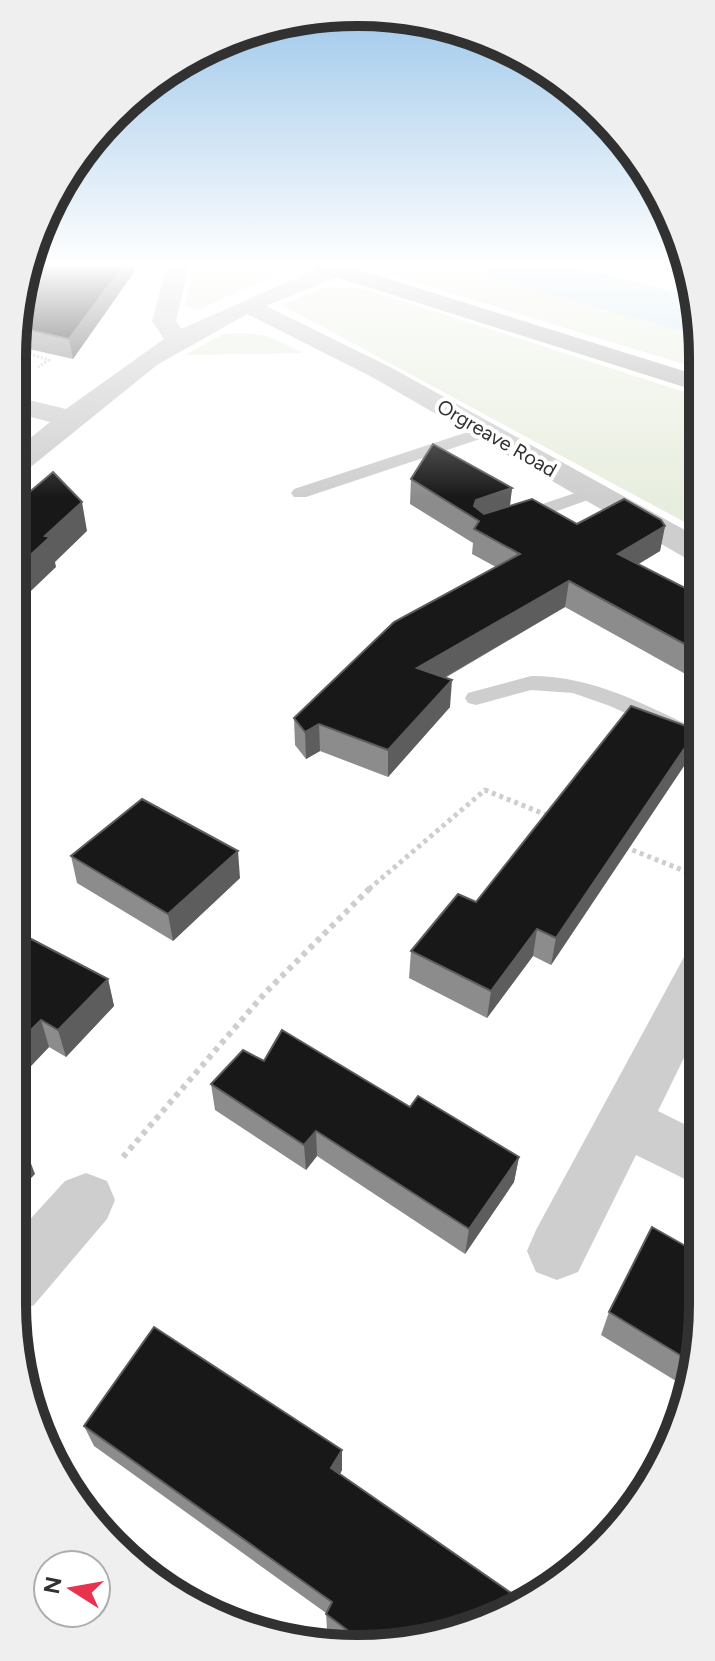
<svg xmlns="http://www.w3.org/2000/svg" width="715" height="1661" viewBox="0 0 715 1661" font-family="Figtree,sans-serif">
<rect width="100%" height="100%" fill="#fff"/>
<g fill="#e8eedf">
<path d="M199 266H275L279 273 198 310 185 306 192 270Z"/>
<path d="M362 266H454L700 330V369Z"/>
<path d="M325 287 362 288 700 397 701 531 282 305Z"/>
<path d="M245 333 268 336 303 353 185 355 223 334Z"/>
</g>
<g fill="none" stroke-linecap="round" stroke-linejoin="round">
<path fill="#cce3ee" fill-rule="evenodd" d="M482 266H574L696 298 700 336 490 278Z"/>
<g stroke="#cecece" stroke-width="3" stroke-dasharray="2 2" stroke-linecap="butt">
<path d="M659 266 690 273"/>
<path d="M18 350 49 360 38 367"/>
</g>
<g stroke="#cecece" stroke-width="5" stroke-dasharray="4 4" stroke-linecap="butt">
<path d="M625 847 702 878"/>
<path d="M369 889 485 790 549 816"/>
</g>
<path stroke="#cecece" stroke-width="6" stroke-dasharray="5 5" stroke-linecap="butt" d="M123 1157 265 993 371 887"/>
<g fill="#cecece" fill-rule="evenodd">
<path d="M486 426 492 427 494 431 492 435 306 497H294L291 493 294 489Z"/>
<path d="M593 487 602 492 599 496 521 524 514 526 505 520 507 516Z"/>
<path d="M531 676C594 676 645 705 701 731V748L610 706 573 693 531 690 476 705 468 703 465 698 468 693Z"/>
</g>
<g fill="#cecece" fill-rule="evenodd">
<path d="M167 266H189L176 321 181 329 308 273 326 266H346L348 269 345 274 266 306 390 367 701 539V563L689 560 372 377 247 314 157 365 22 474 12 477V453L50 422 12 412V396L66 409 164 339 152 321Z"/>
<path d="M702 952V1021L658 1111 702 1133 703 1188 636 1155 578 1272 557 1280 536 1272 527 1251 536 1230 684 957Z"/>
<path d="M86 1173 107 1181 115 1200 107 1219 34 1305 14 1314 12 1239 65 1181Z"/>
</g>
<path fill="#bbb" fill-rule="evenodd" d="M314 266H347L700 376V392L317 271Z"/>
</g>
<g fill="#8c8c8c">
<path d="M27 266H134V272L73 359 29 349 12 358Z"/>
<path d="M411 479 512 488 510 506 577 524 665 526 660 551 638 564 701 596V679L698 681 565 607 445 678 450 707 388 777 320 751 306 759 295 745 294 718 496 567 472 554 473 543 410 504Z"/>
<path d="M697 730 690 757 551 965 533 956 487 1018 409 978 411 951Z"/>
<path d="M71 856 240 878 173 941 77 883Z"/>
<path d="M12 929 108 979 114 1006 66 1057 49 1047 12 1086Z"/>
<path d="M211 1084 410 1107 519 1157 514 1182 465 1254 317 1156 306 1170 215 1110Z"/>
<path d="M703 1304 689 1389 601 1335 609 1312Z"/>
<path d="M84 1426 342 1450V1470L340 1474 424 1642H344L327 1630 326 1613 94 1446Z"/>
</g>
<g fill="#5d5d5d">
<path d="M123 266H134V272L73 359 69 339Z"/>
<path d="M25 329 29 349 12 358 16 334Z"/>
<path d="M512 488 509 512 479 521 474 506 476 500Z"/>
<path d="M82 502 87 531 55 562 56 567 12 609V572L45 536Z"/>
<path d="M665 526 660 551 614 579 618 554Z"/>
<path d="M569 581 565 607 416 694 417 668Z"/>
<path d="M701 667V679L698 681Z"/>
<path d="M452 680 450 707 388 777V750Z"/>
<path d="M319 724 320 751 306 759 305 732Z"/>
<path d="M697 730 690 757 551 965 556 938Z"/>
<path d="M238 851 240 878 173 941 168 914Z"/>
<path d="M537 929 533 956 487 1018 491 991Z"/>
<path d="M108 979 114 1006 66 1057 58 1030Z"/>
<path d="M41 1020 49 1047 12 1086V1049Z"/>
<path d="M316 1131 317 1156 306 1170 304 1145Z"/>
<path d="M25 1148 35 1174 12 1198V1162Z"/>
<path d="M519 1157 514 1182 465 1254 469 1229Z"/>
<path d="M342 1450V1470L332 1488 331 1468Z"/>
</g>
<g fill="#181818" stroke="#5d5d5d" stroke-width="2">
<path d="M27 266H123L69 339 25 329 16 334Z"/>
<path d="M433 444 512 488 476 500 474 506 484 514 532 499 577 524 624 499 661 520 665 526 618 554 701 596V653L569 581 417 668 452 680 388 750 319 724 305 732 294 718 394 622 520 554 474 529 479 521 411 479Z"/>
<path d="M53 472 82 502 45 536 50 537 12 572V507Z"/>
<path d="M631 706 697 730 556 938 537 929 491 991 411 951 458 894 476 902Z"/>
<path d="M142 799 238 851 168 914 71 856Z"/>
<path d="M12 929 108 979 58 1030 41 1020 12 1049Z"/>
<path d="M282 1030 410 1107 418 1096 519 1157 469 1229 316 1131 304 1145 211 1084 243 1050 264 1061Z"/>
<path d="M12 1140 25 1148 12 1162Z"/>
<path d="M652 1227 703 1256V1304L693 1363 609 1312Z"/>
<path d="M154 1327 342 1450 331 1468 527 1604 424 1642H363L326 1614 332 1602 84 1426Z"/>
</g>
<linearGradient id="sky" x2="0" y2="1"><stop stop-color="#9dc7ea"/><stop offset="0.53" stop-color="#fff"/><stop offset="1" stop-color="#fff" stop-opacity="0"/></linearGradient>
<rect width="715" height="498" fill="url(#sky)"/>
<g text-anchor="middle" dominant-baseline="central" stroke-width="8" stroke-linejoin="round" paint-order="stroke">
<g font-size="20" fill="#313131" stroke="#fff">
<text transform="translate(497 438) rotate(30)">Orgreave Road</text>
</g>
</g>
<path d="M0 0H715V1661H0ZM357 26H358A331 331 0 0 1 689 357V1304A331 331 0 0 1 358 1635H357A331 331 0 0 1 26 1304V357A331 331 0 0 1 357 26Z" fill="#efefef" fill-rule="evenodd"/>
<path fill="none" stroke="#313131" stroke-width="10" d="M357 26H358A331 331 0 0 1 689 357V1304A331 331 0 0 1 358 1635H357A331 331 0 0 1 26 1304V357A331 331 0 0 1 357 26Z"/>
<g transform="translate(72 1589) rotate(281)"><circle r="38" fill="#ffffff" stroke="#adadad" stroke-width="2"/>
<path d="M0-6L14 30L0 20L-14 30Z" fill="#e9324e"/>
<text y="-12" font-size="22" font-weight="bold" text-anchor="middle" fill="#313131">N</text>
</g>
</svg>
